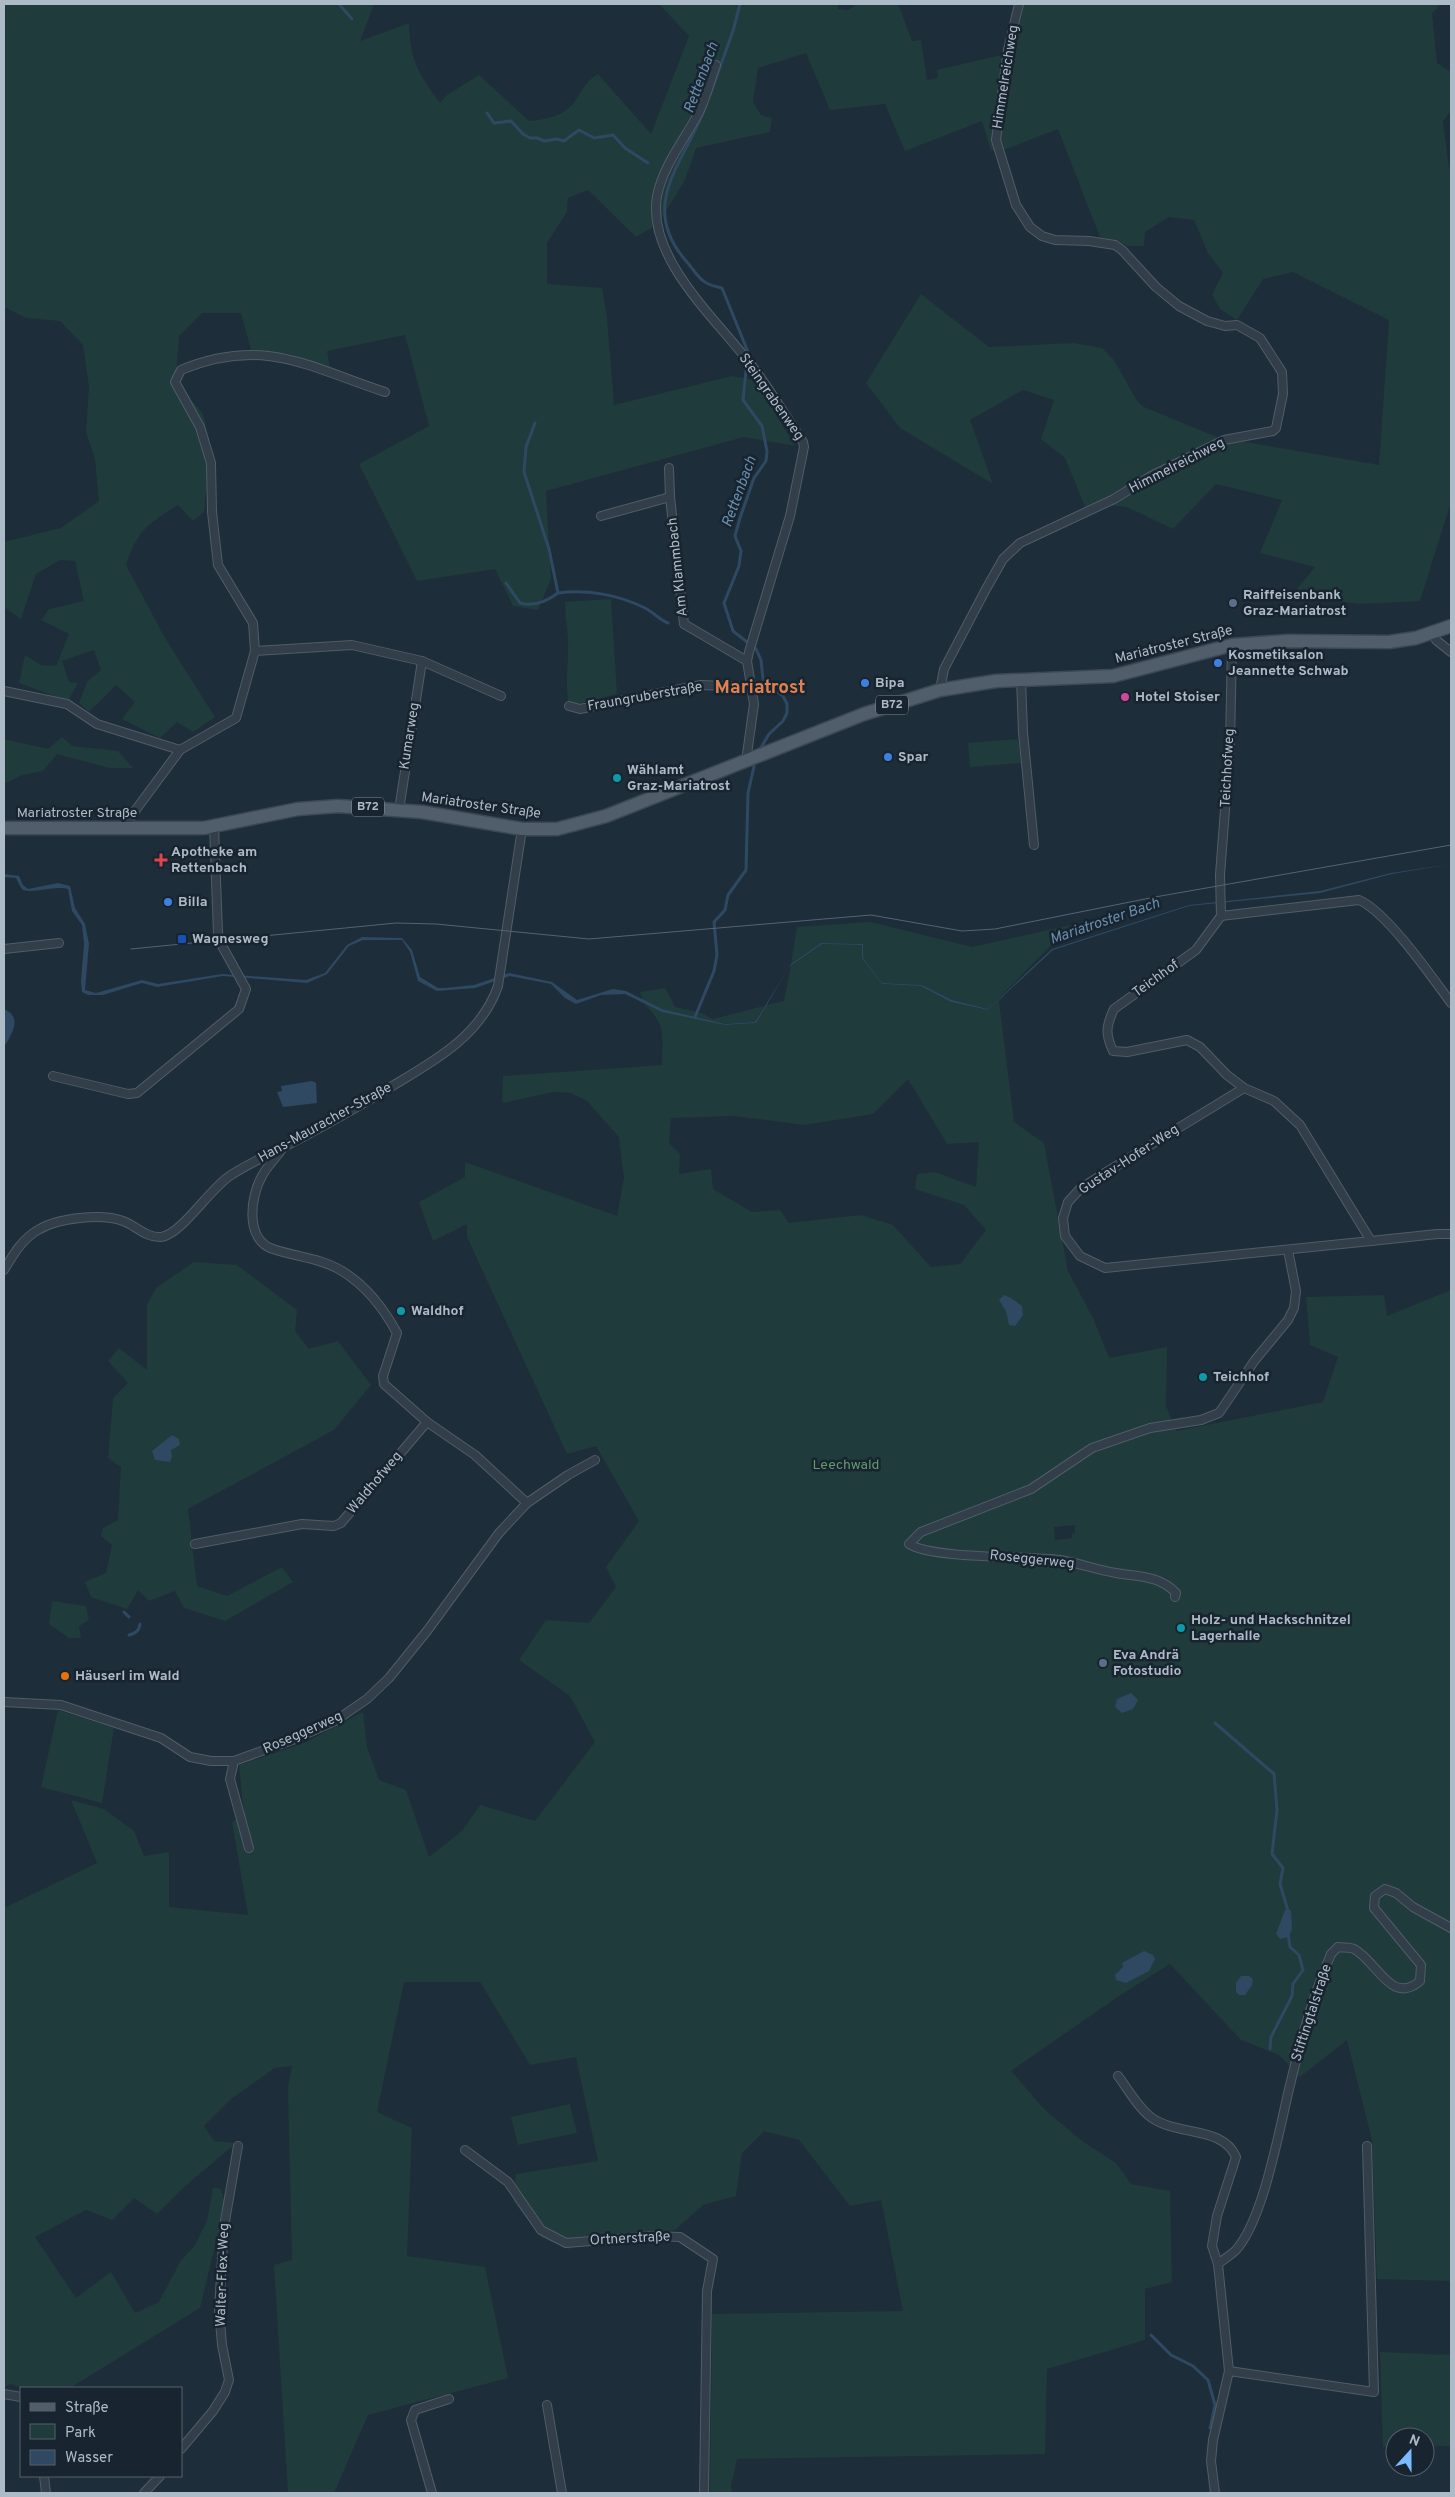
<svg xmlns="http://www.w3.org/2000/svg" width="1455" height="2497" viewBox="0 0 1455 2497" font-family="Overpass,sans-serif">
<rect width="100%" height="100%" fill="#1e2d3a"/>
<g fill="#203b3b" fill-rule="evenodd">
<path d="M4 4H374L360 41 409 23C410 60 418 73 440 103L447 95 479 75 529 121C545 120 565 116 575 101 583 89 586 81 598 74L651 134 689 36 659 4H838V9L848 10 857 4H898L912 41 921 40 927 80 938 78 937 70 1014 52 1024 4H1441L1432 13 1437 63 1451 72V111L1443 121 1449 167 1451 169V502L1420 601 1359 604 1293 594 1315 567 1260 553 1282 500 1216 484 1173 529 1127 507 1106 505 1088 514 1065 458 1041 439 1054 400 1023 390 970 420 993 484 900 428 866 383 921 294 989 347 1074 343 1102 348 1114 360 1137 401 1144 407 1217 437 1379 465 1389 320 1293 272 1263 279 1237 320 1220 309 1212 295 1223 273 1208 253 1194 220 1169 217 1145 232 1144 246H1127L1118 241 1100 237 1058 129 1006 149 991 151 982 121 905 151 885 104 830 110 806 53 758 68 753 102 761 115 772 118 770 132 696 148 685 180 658 224 636 237 588 190 568 198 567 212 547 243V284L602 288 607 317 614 405 732 376 755 380 795 446 744 437 546 491 551 579 538 610 513 606 495 569 417 581 359 464 429 426 405 335 327 351 330 368 290 354 251 350 241 313H202L179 336 176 375 185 392 203 414 210 444 204 512 193 521 178 505C148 524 138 529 126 565L165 638 215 717 193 732 177 722 160 738 122 719 135 702 116 685 89 712 79 703 87 682 101 670 94 650 62 661 69 682 78 683 68 701 19 683 25 655 41 665 56 666 69 634 41 620 49 609 84 601 75 561 60 560 36 574 21 619 4 607V542L61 528 99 501 95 459 86 432 89 387 83 345 60 321 26 318 4 307Z"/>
<path d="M611 599 617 694 569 706C565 686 568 669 568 650 569 634 565 618 565 602Z"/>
<path d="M62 737 72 746 118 751 133 768H109L57 754 43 771 22 775 4 784V739L48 749Z"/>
<path d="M1018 739 1021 763 970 767 968 743Z"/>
<path d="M871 922 972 947 1071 925 988 1009 952 1000 922 985 882 983 868 965 882 984 922 986 951 1002 988 1010 1006 994 999 1002 1014 1122 1044 1143 1068 1271 1094 1320 1109 1358 1167 1347 1166 1406 1176 1431 1323 1402 1338 1357 1310 1345 1306 1297 1384 1295 1387 1316 1451 1290V2281L1377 2279 1372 2140 1347 2040 1300 2077 1279 2055 1241 2040 1170 1964 1119 1996 1011 2071 1045 2110 1082 2141 1116 2163 1131 2184 1170 2191 1172 2282 1145 2289V2340L1047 2369 1045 2454 737 2459 731 2486 732 2493H710L712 2314 903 2311 881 2200 850 2206 799 2140 764 2131 742 2153 736 2196 703 2205 675 2230 588 2238 569 2249 542 2238 513 2201 516 2174 598 2161 576 2057 530 2065 480 1982H404L377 2112 412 2128 407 2256 485 2267 508 2378 368 2415 334 2493H288L274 2265 292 2260 288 2087 292 2066 275 2068 231 2099 204 2126 214 2141 236 2143 183 2188 157 2214 134 2198 112 2220 86 2210 35 2237 76 2298 111 2272 135 2313 159 2302 180 2262 195 2245 207 2221 213 2187 221 2189 225 2204 200 2308 70 2388H22L11 2384 4 2387V1908L97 1863 71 1800 104 1809 134 1831 144 1856 169 1852V1907L248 1915 232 1822 244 1814 239 1765 304 1743 363 1712 367 1747 379 1780 406 1790 429 1857 462 1831 480 1805 535 1821 595 1742 570 1696 519 1660 546 1620 589 1623 616 1587 606 1567 639 1521 596 1446 567 1454 467 1237V1224L433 1241 419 1202 465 1177V1162L617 1216 624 1178 619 1137 587 1101 571 1093 553 1092 502 1103 503 1076 662 1065C662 1036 667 1025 644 1004L725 1025 755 1023 766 1005 784 1001 791 966 822 944 862 945V955L863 944 821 943 791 964 797 927ZM908 1079 947 1144 979 1142 976 1187 935 1172 917 1174 915 1189 964 1205 986 1230 960 1264 931 1267 893 1225 861 1215 789 1223 780 1210 752 1212 713 1189 711 1169 679 1174 680 1154 669 1143 671 1118 734 1116 804 1125 873 1114ZM1075 1525V1533L1072 1534V1538L1055 1540 1054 1527Z"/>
<path d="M665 988 675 1007 701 1013 713 1019 764 1006 755 1022 725 1024 662 1009 643 1001 640 992Z"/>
<path d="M194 1262 237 1265 297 1310 295 1331 309 1349 338 1341 371 1385 334 1430 188 1509 197 1586 227 1596 282 1567 293 1582 225 1621 184 1608 175 1591 149 1601 138 1590 127 1609 91 1597 85 1582 106 1573 112 1545 101 1536 103 1528 118 1520 121 1467 108 1458 113 1398 128 1383 108 1361 119 1348 147 1370V1305L156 1288Z"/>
<path d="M52 1601 86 1606 89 1620 79 1626 81 1638H69L49 1624Z"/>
<path d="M58 1710 114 1728 102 1803 41 1787Z"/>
<path d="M570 2104 577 2133 518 2145 511 2117Z"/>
<path d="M1380 2352 1451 2355V2446H1425V2437H1395V2447H1383Z"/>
</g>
<g fill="#2e4961">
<path d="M1451 864 1392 874 1320 893 1189 906 1053 950 988 1010 951 1002 921 986 882 984 862 958V945L822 944 789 967 756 1023 725 1025 662 1012 625 994 601 995 576 1004 565 998 551 984 510 976 475 988 437 991 418 981 410 952 402 940H363L349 946 327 974 307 983 223 976 157 987 142 983 103 995H88L82 992 81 981 84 944 82 925 72 911 68 889C55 885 28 895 22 889 20 886 18 882 16 878L4 877V874L19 876 23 885 28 889 58 883 70 886 75 908 85 924 89 944 85 990 96 993 142 980 158 984 222 974 306 980 325 973 347 945 362 937 402 938 412 950 420 977 438 988H445L474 985 509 973 552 982 577 1000 613 989 626 991 662 1009 725 1024 755 1022 791 964 821 943 863 944V958L882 983 922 985 952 1000 988 1009 1052 949 1189 905 1320 891 1391 873Z"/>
<path d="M4 1009C23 1017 12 1034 4 1047Z"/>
<path d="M312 1081 316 1083 317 1103 283 1107 277 1092 282 1091 281 1086Z"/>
<path d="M1004 1295 1011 1298 1022 1306 1023 1315 1015 1326 1009 1325 1006 1311 999 1300Z"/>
<path d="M172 1435 179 1439 180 1445 171 1450 172 1456 170 1462 155 1460 152 1451Z"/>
<path d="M1131 1693 1138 1700 1133 1709 1122 1713 1115 1707 1117 1699Z"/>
<path d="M1285 1910H1291L1292 1930 1288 1937 1280 1939 1276 1934Z"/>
<path d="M1144 1951 1153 1955 1155 1959 1149 1971 1126 1983 1116 1980 1115 1975 1123 1967 1122 1963Z"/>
<path d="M1241 1976H1249L1253 1979 1252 1985 1245 1995H1239L1236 1992V1983Z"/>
</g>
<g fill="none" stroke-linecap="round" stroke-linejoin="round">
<g stroke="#2e4961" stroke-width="3">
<path d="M339 4 352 19"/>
<path d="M710 95 733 31 740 4"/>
<path d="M706 106C685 162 636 205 687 262 700 278 701 284 722 288L748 352 743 400 762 426 767 451 766 461 754 478 740 518 735 536 741 551 739 566 724 603 733 631 756 649 761 660 763 679 768 685 783 696 787 704V713L783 721 769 734 759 751"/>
<path d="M487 113 494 123 511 121 523 134 530 138H537L544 141 557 139 564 141 579 130 594 138 613 135 625 148 648 163"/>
<path d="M535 423 526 447 524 472 549 549 558 593C587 589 619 595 645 608 653 612 661 621 668 623"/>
<path d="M506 583 520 603C534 607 546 602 558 593"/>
<path d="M695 1017 714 971 717 955 714 922 725 910 728 895 746 870 748 793 755 762"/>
<path d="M124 1612 129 1617"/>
<path d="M129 1635C136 1633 139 1631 140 1624"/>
<path d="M1215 1723 1274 1774 1277 1810 1272 1854 1283 1868 1280 1884 1288 1911"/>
<path d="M1270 2049 1271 2037 1292 1996 1293 1984 1303 1970 1299 1955 1290 1947 1288 1933"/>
<path d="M1151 2335 1171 2355 1193 2366 1208 2380 1215 2405 1210 2428"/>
</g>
<g stroke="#505d68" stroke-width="10">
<g id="minor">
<path d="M716 65C710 81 706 99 698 114 684 140 663 166 657 196 646 260 721 323 755 370 772 393 787 418 803 442L804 447 790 516 749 652 747 661 754 704 747 754 750 759"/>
<path d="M669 468 670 497 684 624 747 661"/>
<path d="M601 516 670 497"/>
<path d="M1432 633 1436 640 1451 652"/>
<path d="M1232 645 1230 744 1220 875 1221 916 1196 950 1114 1009C1106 1026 1105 1034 1113 1051L1127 1052 1187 1040 1200 1047 1227 1075 1244 1088 1274 1101 1300 1125 1371 1241 1105 1268 1080 1256 1065 1236 1063 1218 1068 1202 1080 1189 1103 1174 1244 1088"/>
<path d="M255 651 253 623 218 565 212 512 211 463 200 427 175 382 181 370C263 336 309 367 385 392"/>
<path d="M1021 679 1023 732 1034 845"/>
<path d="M940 690 944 669 986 589 1003 559 1020 543 1114 499 1151 476 1224 440 1273 431 1276 428 1283 394 1282 372 1260 338 1237 325 1225 326 1207 321 1179 306 1156 287 1122 250 1115 245 1089 241 1055 240 1042 236 1030 227 1016 205 996 140 1008 50 1019 4"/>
<path d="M4 691 67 704 97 724 180 750"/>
<path d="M569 706 580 709 701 685 752 687"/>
<path d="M399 810 422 661"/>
<path d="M128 829 129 819 180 750 236 718 255 651 352 645 422 661 501 696"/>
<path d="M1221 916 1359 900C1387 912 1432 977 1451 1003"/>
<path d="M4 949 59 943"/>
<path d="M53 1076 128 1094 137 1093 239 1009 246 989 221 944 218 933 214 826"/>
<path d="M282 1149C276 1158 267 1166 262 1176 250 1197 245 1240 273 1249 296 1257 321 1258 342 1271 365 1285 384 1309 397 1333L383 1376 384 1384 427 1422 475 1455 527 1503"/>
<path d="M1371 1241 1437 1234H1451"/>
<path d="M4 1270C13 1255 22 1239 38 1230 57 1218 102 1213 123 1221 135 1225 146 1238 161 1237 181 1235 210 1188 231 1175 253 1161 278 1150 301 1138 333 1121 363 1104 394 1085 436 1060 481 1035 498 986L522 829"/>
<path d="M195 1544 302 1524 334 1526 341 1523 427 1422"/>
<path d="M1175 1597 1176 1593C1159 1575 1138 1577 1116 1573 1097 1570 1079 1563 1060 1560 1027 1556 932 1559 909 1544L921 1532 1031 1489 1092 1448 1150 1428 1201 1420 1219 1413 1255 1360 1288 1320 1294 1308 1296 1291 1288 1250"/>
<path d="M4 1702 61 1705 161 1738 190 1757 211 1761H234L295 1739 335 1721 367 1699 389 1678 427 1631 499 1533 527 1503 568 1475 595 1460"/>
<path d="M234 1761 230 1779 249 1848"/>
<path d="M1118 2076C1128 2089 1138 2108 1152 2118 1178 2136 1223 2126 1236 2157L1217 2216 1212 2246 1218 2264 1229 2371 1213 2440 1211 2461 1215 2493"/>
<path d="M465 2150 508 2182 541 2230 566 2243 654 2236 680 2237 713 2259 707 2291 704 2493"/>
<path d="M1218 2264C1224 2259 1231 2255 1236 2250 1265 2217 1280 2124 1291 2081 1301 2038 1314 1994 1331 1954L1338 1947C1343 1948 1350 1947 1354 1949 1377 1961 1391 2006 1420 1981L1421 1965 1374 1908 1375 1896 1385 1889 1396 1893 1413 1907 1451 1928"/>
<path d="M1229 2371 1374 2392 1367 2146"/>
<path d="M4 2394 21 2397"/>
<path d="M547 2405 562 2493"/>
<path d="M181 2449 213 2411 225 2392 229 2380 222 2345 219 2309 224 2227 238 2146"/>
<path d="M44 2476 46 2493"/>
<path d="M144 2493 160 2476"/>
<path d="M432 2493 411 2420 415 2410 449 2399"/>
</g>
</g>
<g stroke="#3c4854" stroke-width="15">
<path id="primary" d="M4 828H204L298 809 338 806 422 812 522 829H557L606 816 864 714 940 690 996 681 1113 676 1232 645 1288 641 1389 642 1416 638 1451 626"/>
</g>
<use href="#minor" stroke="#323f4a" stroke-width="8"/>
<use href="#primary" stroke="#505e6b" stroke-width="12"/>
<path stroke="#546372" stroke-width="1" d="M131 949 396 923 436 924 589 939 871 915 962 931 995 929 1155 897 1451 845"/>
</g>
<g fill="#5c6f8a" stroke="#18242f" stroke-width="2">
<circle cx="1233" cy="603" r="5"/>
<circle cx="1103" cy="1663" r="5"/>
</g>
<g fill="#3f7fe0" stroke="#18242f" stroke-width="2">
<circle cx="1218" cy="663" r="5"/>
<circle cx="865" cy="683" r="5"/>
<circle cx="888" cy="757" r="5"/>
<circle cx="168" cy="902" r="5"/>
</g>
<circle fill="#d1479c" stroke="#18242f" stroke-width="2" cx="1125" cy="697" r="5"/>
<g fill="#0f9aa8" stroke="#18242f" stroke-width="2">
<circle cx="617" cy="778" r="5"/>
<circle cx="401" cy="1311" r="5"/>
<circle cx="1203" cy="1377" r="5"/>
<circle cx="1181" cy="1628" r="5"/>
</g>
<path fill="#e0444e" stroke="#18242f" stroke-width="2" d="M158.5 852.5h5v5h5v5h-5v5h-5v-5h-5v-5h5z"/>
<rect fill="#1a4fb4" stroke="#18242f" stroke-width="2" x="177" y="934" width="10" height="10" rx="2.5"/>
<circle fill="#e8710a" stroke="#18242f" stroke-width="2" cx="65" cy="1676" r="5"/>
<g text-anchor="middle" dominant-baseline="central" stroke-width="5" stroke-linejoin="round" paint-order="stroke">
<g fill="#18242f" stroke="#808d99" stroke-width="1">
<rect x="876" y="695.5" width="32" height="19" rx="4"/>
<rect x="352" y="797.5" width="32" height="19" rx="4"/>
</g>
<g font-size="12" font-weight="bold" fill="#adbac7">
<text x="892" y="705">B72</text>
<text x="368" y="807">B72</text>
</g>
<g font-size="14" fill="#adbac7" stroke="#18242f">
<text transform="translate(1006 77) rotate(-81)">Himmelreichweg</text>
<text transform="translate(771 397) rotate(55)">Steingrabenweg</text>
<text transform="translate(1177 466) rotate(-27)">Himmelreichweg</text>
<text transform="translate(678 567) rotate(-96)">Am Klammbach</text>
<text transform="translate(1174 645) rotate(-14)">Mariatroster Straße</text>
<text transform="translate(645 697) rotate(-10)">Fraungruberstraße</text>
<text transform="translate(410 736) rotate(-81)">Kumarweg</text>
<text transform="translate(1228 768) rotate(-87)">Teichhofweg</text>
<text transform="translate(481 806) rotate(8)">Mariatroster Straße</text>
<text x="77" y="813">Mariatroster Straße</text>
<text transform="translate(1156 979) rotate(-36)">Teichhof</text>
<text transform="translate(325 1123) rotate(-29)">Hans-Mauracher-Straße</text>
<text transform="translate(1129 1160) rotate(-33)">Gustav-Hofer-Weg</text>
<text transform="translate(375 1483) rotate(-50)">Waldhofweg</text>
<text transform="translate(1032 1560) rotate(6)">Roseggerweg</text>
<text transform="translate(303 1733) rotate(-24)">Roseggerweg</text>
<text transform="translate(1312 2013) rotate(-72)">Stiftingtalstraße</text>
<text transform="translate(630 2239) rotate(-3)">Ortnerstraße</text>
<text transform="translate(223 2275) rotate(-88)">Walter-Flex-Weg</text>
</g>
<g font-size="14" font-weight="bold" fill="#adbac7" stroke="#18242f" text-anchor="start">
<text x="1243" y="595">Raiffeisenbank<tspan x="1243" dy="16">Graz-Mariatrost</tspan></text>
<text x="1228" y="655">Kosmetiksalon<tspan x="1228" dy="16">Jeannette Schwab</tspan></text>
<text x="875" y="683">Bipa</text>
<text x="1135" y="697">Hotel Stoiser</text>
<text x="898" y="757">Spar</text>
<text x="627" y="770">Wählamt<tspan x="627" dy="16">Graz-Mariatrost</tspan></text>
<text x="171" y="852">Apotheke am<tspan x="171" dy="16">Rettenbach</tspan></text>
<text x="178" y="902">Billa</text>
<text x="192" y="939">Wagnesweg</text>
<text x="411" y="1311">Waldhof</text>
<text x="1213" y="1377">Teichhof</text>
<text x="1191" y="1620">Holz- und Hackschnitzel<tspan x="1191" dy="16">Lagerhalle</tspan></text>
<text x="1113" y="1655">Eva Andrä<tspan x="1113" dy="16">Fotostudio</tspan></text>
<text x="75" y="1676">Häuserl im Wald</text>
</g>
<g font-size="14" fill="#629a69" stroke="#18242f">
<text x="846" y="1465">Leechwald</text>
</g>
<g font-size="15" font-style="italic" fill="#6a8eae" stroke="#18242f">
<text transform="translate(702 78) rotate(-70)">Rettenbach</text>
<text transform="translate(740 492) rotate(-70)">Rettenbach</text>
<text transform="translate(1105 922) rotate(-19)">Mariatroster Bach</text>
</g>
<g font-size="19" font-weight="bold" fill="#de8051" stroke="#18242f">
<text x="760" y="688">Mariatrost</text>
</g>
</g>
<rect width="1455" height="2497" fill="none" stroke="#adbac7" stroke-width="10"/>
<rect x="20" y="2387" width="162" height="90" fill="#18242f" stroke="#54606c"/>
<rect x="30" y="2403" width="25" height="8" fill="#505e6b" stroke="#54606c"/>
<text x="65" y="2412" font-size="15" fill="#adbac7">Straße</text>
<rect x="30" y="2424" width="25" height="15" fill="#203b3b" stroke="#54606c"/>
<text x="65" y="2437" font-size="15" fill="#adbac7">Park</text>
<rect x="30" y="2450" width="25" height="15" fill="#2e4961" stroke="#54606c"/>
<text x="65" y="2462" font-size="15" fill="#adbac7">Wasser</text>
<g transform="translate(1410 2452) rotate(21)"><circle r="24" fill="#18242f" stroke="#54606c"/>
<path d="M0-4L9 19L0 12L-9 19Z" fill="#7abbff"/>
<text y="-8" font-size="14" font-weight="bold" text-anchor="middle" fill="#adbac7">N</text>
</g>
</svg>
